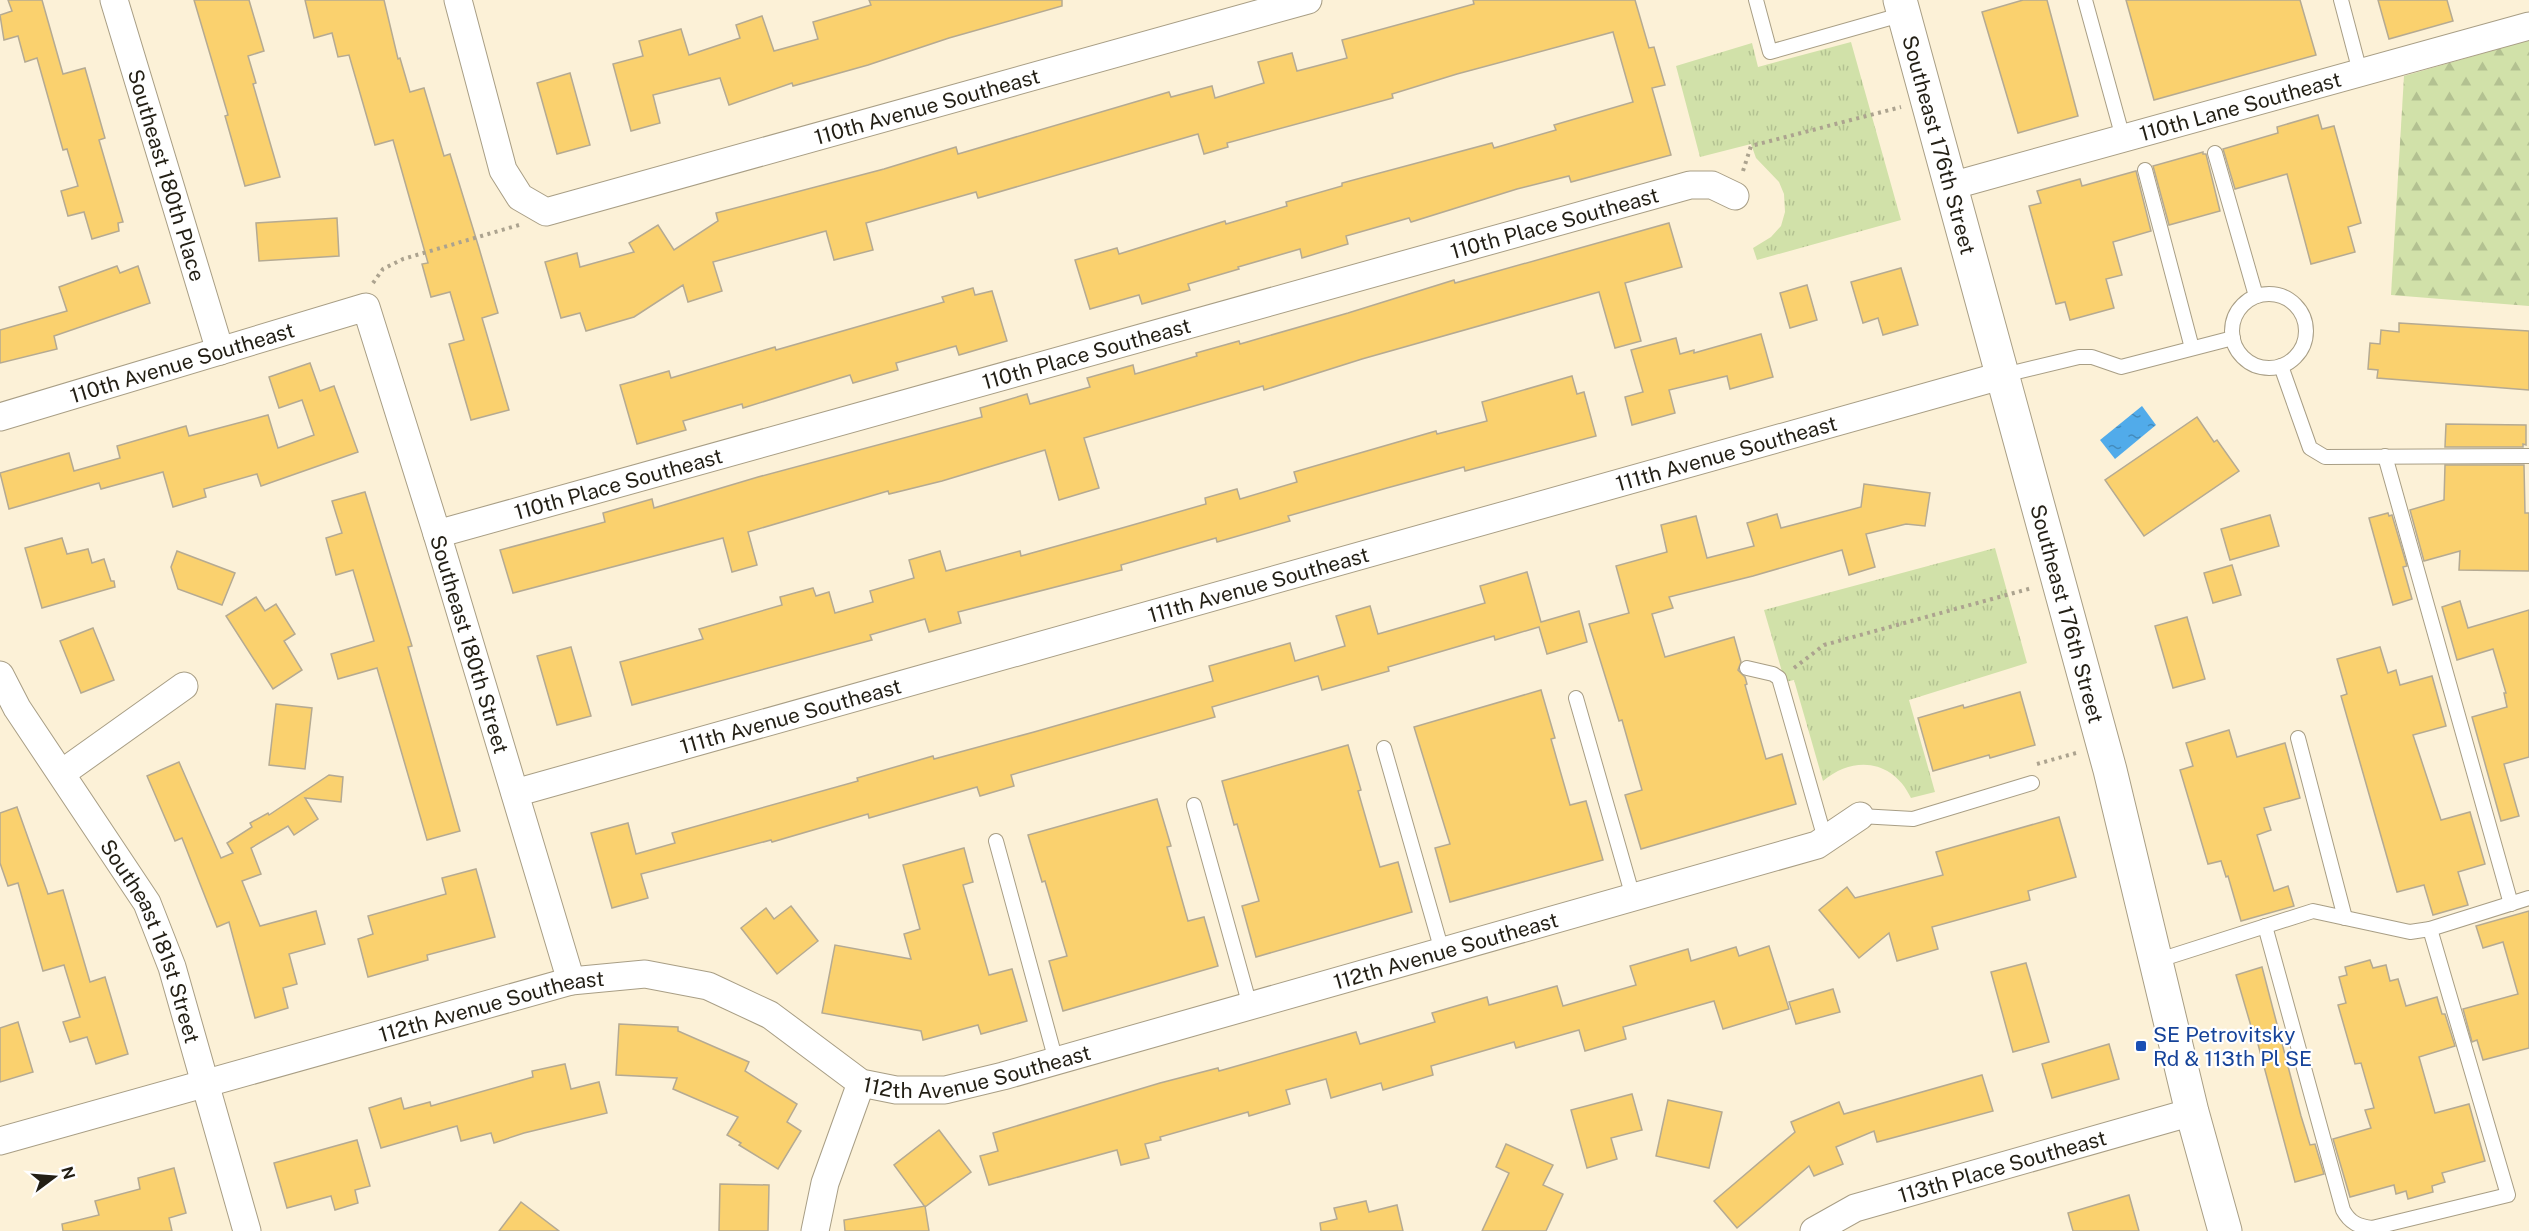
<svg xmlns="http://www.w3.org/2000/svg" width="2529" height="1231" viewBox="0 0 2529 1231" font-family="'Public Sans',sans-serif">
<defs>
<pattern id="grass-tufts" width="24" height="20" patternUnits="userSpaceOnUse" patternTransform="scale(1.5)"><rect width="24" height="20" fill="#d1e1a9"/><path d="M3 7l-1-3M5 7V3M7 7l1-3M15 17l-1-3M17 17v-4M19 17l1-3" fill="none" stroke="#b3c191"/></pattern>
<pattern id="forest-firs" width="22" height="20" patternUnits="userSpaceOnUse" patternTransform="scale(1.5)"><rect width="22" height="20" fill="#d1e1a9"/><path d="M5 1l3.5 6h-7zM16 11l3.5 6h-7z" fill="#b3c191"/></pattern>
<pattern id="water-ripples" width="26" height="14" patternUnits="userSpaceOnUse" patternTransform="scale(1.5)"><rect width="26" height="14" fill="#51abea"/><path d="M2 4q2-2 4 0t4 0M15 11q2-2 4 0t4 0" fill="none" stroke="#438bbc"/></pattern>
</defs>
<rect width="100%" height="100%" fill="#fcf1d7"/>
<g fill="url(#grass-tufts)">
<path d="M1851 42 1901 220 1757 260 1753 248 1771 237 1781 226 1785 212 1784 194 1779 182 1756 158 1751 144 1700 157 1676 66 1752 43 1758 67Z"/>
<path d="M1995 548 2027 663 1909 700 1935 792 1911 798C1893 760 1854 755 1823 781L1794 680 1785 682 1764 610Z"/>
</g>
<path fill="url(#forest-firs)" d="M2529 40V306L2391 295 2404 76Z"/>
<path fill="url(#water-ripples)" d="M2142 406 2156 425 2115 459 2100 440Z"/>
<g fill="#fad16e" stroke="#b5aa92" stroke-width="1.5">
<path d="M8 0H42L63 74 85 68 105 138 99 140 123 222 118 223 119 231 92 239 84 212 68 216 61 191 78 186 67 149 63 150 37 58 25 62 18 36 4 40 0 15 12 11Z"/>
<path d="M194 0H249L264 51 248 56 256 83 253 84 280 177 245 186 225 116 228 115Z"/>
<path d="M305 0H384L398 59 400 58 410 92 424 88 444 156 450 154 479 248 498 313 482 318 509 410 471 420 449 344 464 340 450 292 431 297 422 264 428 263 393 140 375 145 349 55 338 57 332 33 314 38Z"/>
<path d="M869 0H1062V6L949 38 868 65 793 86 792 83 729 105 720 78 653 95 660 123 631 131 613 64 643 56 639 41 681 29 689 55 740 38 736 25 762 16 774 51 818 39 813 22 871 5Z"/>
<path d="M1473 0H1635L1649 48 1654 47 1665 85 1652 88 1671 155 1571 182 1569 176 1517 189 1411 222 1409 218 1346 236 1348 244 1302 258 1300 249 1238 267 1239 269 1188 284 1190 290 1142 304 1139 295 1090 309 1075 260 1117 248 1119 254 1225 221 1226 224 1287 206 1286 202 1342 186V183L1492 143 1494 148 1556 130 1554 125 1633 102 1613 32 1457 74 1392 94 1393 98 1227 143 1228 147 1204 154 1198 134 978 198 976 192 866 223 873 250 834 260 826 231 713 262 722 291 688 302 683 285 634 317 586 331 580 313 561 318 545 262 577 253 580 267 634 252 629 243 658 225 674 250 718 221 716 213 884 169 956 147 958 154 1169 92 1171 97 1212 86 1215 98 1264 83 1258 62 1292 53 1297 71 1347 58 1342 40 1474 4Z"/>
<path d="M2023 0H2047L2078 116 2018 133 1982 12Z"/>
<path d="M2126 0H2300L2316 55 2154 100Z"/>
<path d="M2378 0H2447L2453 21 2389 39Z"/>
<path d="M570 73 590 145 557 154 537 83Z"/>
<path d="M2318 115 2322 129 2334 126 2361 223 2348 227 2355 252 2311 264 2287 174 2235 189 2223 149 2278 133 2277 127Z"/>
<path d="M2203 152V154H2206L2220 211 2169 225 2153 166Z"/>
<path d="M2136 171 2151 231 2113 242 2122 275 2106 279 2114 308 2070 320 2065 302 2056 304 2029 206 2041 203 2037 191 2080 179 2082 186Z"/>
<path d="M337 218 339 256 259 261 256 223Z"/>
<path d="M1669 223 1682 267 1625 283 1641 341 1615 348 1599 292 1362 359 1264 390 1263 386 1084 438 1099 488 1059 500 1045 450 942 481 889 494 888 491 748 532 757 565 732 572 723 538 513 593 500 550 605 522 603 513 652 499 654 508 758 477 982 417 980 408 1027 394 1030 404 1090 387 1087 378 1133 365 1135 374 1197 356 1196 353 1239 341 1240 344 1348 313 1454 280 1455 283Z"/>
<path d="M117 266 120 273 138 266 150 303 54 336 57 349 0 363V330L67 311 59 287Z"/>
<path d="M1901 268 1918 325 1883 335 1878 318 1863 323 1851 282Z"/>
<path d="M1807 285 1817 320 1790 328 1780 293Z"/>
<path d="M973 288 975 295 992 291 1007 341 959 355 956 346 896 363 898 370 853 383 850 375 743 408 742 404 683 421 686 430 637 444 620 385 669 371 671 378 775 347 776 350 944 302 942 297Z"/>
<path d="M2399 323 2529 331V390L2377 378 2378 370 2368 369 2370 343 2380 344 2381 330 2399 332Z"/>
<path d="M1761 334 1773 377 1730 389 1727 376 1669 390 1675 413 1632 425 1625 397 1643 392 1631 350 1676 338 1680 354 1694 350V353Z"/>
<path d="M310 363 320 391 334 386 358 452 261 486 257 474 204 489 206 497 173 507 163 472 101 489 99 483 9 509 0 473 69 453 74 471 120 458 117 446 186 426 189 436 268 415 278 448 314 435 302 400 279 408 269 377Z"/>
<path d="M1572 376 1577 394 1584 392 1596 436 1465 471 1464 467 1387 488 1288 516 1290 521 1217 542 1216 538 1121 565 1122 570 958 612 961 623 929 632 925 619 870 635 872 640 632 705 620 662 703 639 699 629 782 605 780 597 813 588 816 596 829 592 835 613 873 602 870 591 914 578 909 560 940 551 946 571 1020 551 1021 556 1122 528 1206 504 1205 498 1237 489 1240 499 1297 482 1294 472 1436 431 1437 434 1487 421 1482 402Z"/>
<path d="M2197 417 2214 442 2217 440 2239 471 2144 536 2105 480Z"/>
<path d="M2446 424 2526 425V445L2523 444V447H2445Z"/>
<path d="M2445 465H2524L2525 513H2529V571L2459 570 2460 551 2424 561 2410 510 2444 500Z"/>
<path d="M1864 484 1930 493 1925 526 1906 524 1866 534 1875 567 1849 575 1842 550 1753 576 1669 597 1673 608 1652 614 1665 657 1734 637 1741 662 1738 670 1745 677 1747 684 1745 685 1766 759 1782 754 1796 804 1641 849 1625 795 1642 790 1622 720 1619 721 1589 624 1629 613 1616 566 1667 552 1661 525 1696 516 1707 558 1754 546 1747 523 1777 514 1781 528 1861 507Z"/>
<path d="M365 492 412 646 408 647 460 831 427 840 377 668 338 679 331 654 374 641 353 570 336 575 326 538 342 533 332 501Z"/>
<path d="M2388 513 2389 516 2392 515 2407 566 2403 567 2412 599 2393 605 2369 518Z"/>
<path d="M2270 515 2279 546 2230 560 2221 529Z"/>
<path d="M62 538 67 554 88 549 92 563 104 559 111 581H114L115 587 42 608 25 548Z"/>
<path d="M177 551 235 573 222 605 178 589 171 567Z"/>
<path d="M2232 565 2241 595 2213 603 2204 573Z"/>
<path d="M1527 572 1541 622 1579 611 1587 642 1547 654 1539 627 1495 640 1494 636 1388 667 1389 671 1322 690 1318 676 1212 707 1215 717 1011 775 1014 786 980 796 977 787 869 818 868 814 772 842 771 840 641 874 648 898 612 908 591 833 628 823 636 854 675 843 672 833 858 781 857 778 933 756 934 759 1034 732 1213 681 1209 666 1290 643 1295 661 1345 646 1336 616 1370 606 1378 634 1485 603 1480 586Z"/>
<path d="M256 597 265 611 276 604 295 634 284 641 302 670 273 689 226 616Z"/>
<path d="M2460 601 2468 628 2529 610V757L2504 764 2519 816 2501 821 2472 717 2507 707 2504 693H2506L2493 649 2457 660 2442 607Z"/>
<path d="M2187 617 2205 679 2173 688 2155 626Z"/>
<path d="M93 628 114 680 81 693 60 641Z"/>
<path d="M571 647 591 716 557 725 537 656Z"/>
<path d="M2380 647 2388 673 2396 670 2400 685 2432 676 2446 726 2413 735 2441 820 2470 812 2485 864 2458 872 2468 905 2433 915 2424 885 2397 892 2341 696 2347 694 2337 659Z"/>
<path d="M1541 690 1555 738 1551 739 1570 805 1586 801 1603 860 1450 902 1435 848 1450 844 1414 727Z"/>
<path d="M2020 692 2035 745 1990 758 1989 755 1933 771 1918 718 1963 705 1964 708Z"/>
<path d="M276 704 312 708 305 769 269 765Z"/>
<path d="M2229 730 2237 757 2285 743 2300 798 2264 808 2271 830 2257 835 2274 891 2288 886 2294 906 2241 921 2228 876 2226 877 2221 861 2208 864 2180 770 2193 766 2186 743Z"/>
<path d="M1348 745 1361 790 1358 791 1380 867 1398 862 1412 912 1256 957 1242 906 1259 901 1237 824 1234 825 1222 781Z"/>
<path d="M179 762 221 858 233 853 227 843 252 827 250 823 268 813 269 815 329 775 343 777 341 802 305 798 318 819 294 835 288 826 251 848 261 874 242 881 260 926 316 911 325 944 289 954 297 984 283 988 288 1008 255 1018 229 922 217 927 182 838 175 841 147 776Z"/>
<path d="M1157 799 1171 846 1167 847 1188 921 1204 917 1218 966 1063 1011 1049 961 1067 956 1045 881 1042 882 1028 835Z"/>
<path d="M17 807 48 894 63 890 90 982 105 977 128 1054 96 1064 87 1037 70 1042 63 1022 80 1017 64 965 43 971 18 883 8 886 0 863V813Z"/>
<path d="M2059 817 2076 877 2028 891 2030 900 1932 927 1938 949 1897 961 1889 933 1859 958 1819 910 1847 887 1855 898 1943 875 1936 852Z"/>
<path d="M964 848 973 882 963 885 989 975 1012 969 1027 1021 981 1034 978 1025 923 1040 921 1031 822 1013 835 945 911 959 904 934 920 929 903 865Z"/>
<path d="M476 869 495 937 427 955 428 960 368 977 358 939 373 934 368 916 446 894 442 878Z"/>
<path d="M791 906 818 941 777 974 741 928 766 908 774 919Z"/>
<path d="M2529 911V1048L2483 1060 2477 1040 2472 1042 2463 1009 2518 994 2503 942 2483 948 2476 926Z"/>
<path d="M1769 946 1789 1009 1723 1029 1714 1001 1623 1027 1626 1039 1585 1051 1579 1030 1516 1048 1514 1042 1431 1066 1433 1075 1383 1090 1381 1083 1331 1098 1326 1079 1286 1090 1290 1104 1249 1116 1248 1112 1160 1137 1161 1140 1145 1144 1149 1158 1121 1165 1117 1150 989 1185 980 1156 998 1151 993 1133 1160 1083 1218 1068 1219 1071 1356 1032 1360 1044 1435 1022 1432 1013 1487 997 1489 1005 1557 986 1563 1006 1636 985 1630 966 1688 949 1691 961 1736 947 1739 956Z"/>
<path d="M2370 960 2373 968 2386 965 2390 981 2398 979 2406 1006 2437 997 2442 1014H2445L2455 1046 2419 1057 2435 1113 2469 1104 2485 1161 2442 1173 2445 1182 2432 1186 2433 1192 2408 1199 2406 1191 2396 1194 2394 1185 2350 1197 2333 1139 2371 1128 2365 1110 2374 1108 2361 1063 2355 1064 2338 1005 2346 1003 2339 977 2347 975 2345 967Z"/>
<path d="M2026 963 2049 1042 2013 1052 1991 972Z"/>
<path d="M2262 967 2301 1116 2310 1145 2315 1144 2324 1174 2295 1182 2255 1033H2253L2236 975Z"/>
<path d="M1833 989 1840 1012 1796 1024 1789 1002Z"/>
<path d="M18 1022 33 1072 0 1082V1028Z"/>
<path d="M619 1024 678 1027V1031L749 1062 745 1071 797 1104 787 1122 801 1131 778 1169 739 1145 741 1143 727 1135 738 1117 673 1089 677 1078 616 1075Z"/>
<path d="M2109 1044 2119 1079 2052 1098 2042 1064Z"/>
<path d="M565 1064 571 1089 599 1082 607 1113 524 1133 494 1143 491 1133 461 1141 457 1126 381 1148 369 1108 401 1098 404 1109 430 1102 431 1106 533 1077 532 1071Z"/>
<path d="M1982 1075 1993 1111 1877 1142 1874 1131 1836 1147 1843 1164 1814 1176 1809 1166 1737 1228 1714 1201 1795 1132 1791 1122 1839 1102 1844 1114Z"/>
<path d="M1632 1094 1642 1130 1611 1138 1617 1159 1587 1168 1571 1110Z"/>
<path d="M1668 1100 1722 1112 1709 1168 1656 1156Z"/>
<path d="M939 1130 971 1172 925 1207 894 1165Z"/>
<path d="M357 1140 370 1186 355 1190 358 1203 335 1210 331 1196 287 1208 274 1163Z"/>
<path d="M1506 1144 1553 1165 1543 1185 1563 1194 1546 1231H1482L1509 1173 1496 1167Z"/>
<path d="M174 1168 186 1213 169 1218 172 1231H63L62 1224 99 1215 95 1201 140 1189 138 1178Z"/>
<path d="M720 1184 769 1185 768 1231H719Z"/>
<path d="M2129 1195 2139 1231H2073L2068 1213Z"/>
<path d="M1366 1201 1369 1212 1397 1205 1403 1231H1321L1320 1223 1337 1219 1334 1208Z"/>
<path d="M521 1202 559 1231H499Z"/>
<path d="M925 1206 929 1231H845L844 1220Z"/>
</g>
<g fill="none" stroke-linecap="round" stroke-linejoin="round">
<g stroke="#a89e85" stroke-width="16">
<g id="lane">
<path d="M1756 0 1770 52 1904 14"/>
<path d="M2085 0 2123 138"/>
<path d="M2341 0 2360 72"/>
<path d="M2215 153 2256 296"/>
<path d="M2145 170 2192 348"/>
<circle cx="2269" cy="331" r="37"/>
<path d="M2281 366 2310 448 2325 457 2529 456"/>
<path d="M2004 375 2079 357H2092L2121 367 2233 338"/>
<path d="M2385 456 2511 904"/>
<path d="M1747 668 1773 674 1779 678 1825 839"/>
<path d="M1576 698 1633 897"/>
<path d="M2298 738 2345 918"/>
<path d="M1384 748 1442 951"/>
<path d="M1194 805 1250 1006"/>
<path d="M1860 816 1913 819 2032 783"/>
<path d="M996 841 1056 1061"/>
<path d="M2265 926 2343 1210C2350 1223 2358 1226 2372 1228L2508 1195 2430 929"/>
<path d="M2156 961 2313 911 2410 932 2430 929 2529 898"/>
</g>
</g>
<g stroke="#a89e85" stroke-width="29">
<g id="street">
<path id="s1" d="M114 0 220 351"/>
<path id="s2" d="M458 0 503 170 520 197 546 212 1308 0"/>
<path id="s3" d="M1951 186 2529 26"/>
<path id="s4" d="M0 417 366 307 437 534 571 981"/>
<path id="s5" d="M437 534 1690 185H1712L1735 196"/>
<path id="s6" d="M0 675 17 708 147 903 172 967 247 1231"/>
<path d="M62 773 184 686"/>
<path id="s7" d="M515 793 2004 375"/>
<path id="s8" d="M0 1141 571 981 645 974 708 986 770 1015 861 1083 896 1090H945L1003 1076 1817 845 1860 816"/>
<path d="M815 1231 825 1183 861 1083"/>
<path id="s9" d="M1814 1231 1855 1208 2192 1112"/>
</g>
</g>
<g stroke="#a89e85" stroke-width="35">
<g id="secondary">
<path id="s10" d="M1900 0 2110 770 2192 1112 2225 1231"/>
</g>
</g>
<g stroke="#aca38f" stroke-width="4" stroke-dasharray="3 4.5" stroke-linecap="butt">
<path d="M1743 171 1751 146 1901 107"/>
<path d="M373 283 383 269 403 259 519 225"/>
<path d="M1794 668 1824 645 2032 588"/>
<path d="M2037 764 2076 753"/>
</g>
<use href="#lane" stroke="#fff" stroke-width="14"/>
<use href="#street" stroke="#fff" stroke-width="27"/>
<use href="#secondary" stroke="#fff" stroke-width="33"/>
</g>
<rect fill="#1a4fb4" stroke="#fff" stroke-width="2" x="2135" y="1040" width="12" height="12" rx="3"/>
<g text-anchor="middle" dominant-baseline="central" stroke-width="4.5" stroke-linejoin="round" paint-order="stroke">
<g font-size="21" fill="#231f15" stroke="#fff">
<text stroke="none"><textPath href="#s2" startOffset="633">110th Avenue Southeast</textPath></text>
<text stroke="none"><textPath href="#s3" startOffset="300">110th Lane Southeast</textPath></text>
<text stroke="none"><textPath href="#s10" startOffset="150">Southeast 176th Street</textPath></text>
<text stroke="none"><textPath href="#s1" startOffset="183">Southeast 180th Place</textPath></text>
<text stroke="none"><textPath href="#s5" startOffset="1160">110th Place Southeast</textPath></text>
<text stroke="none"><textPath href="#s5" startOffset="674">110th Place Southeast</textPath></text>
<text stroke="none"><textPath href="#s4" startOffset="190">110th Avenue Southeast</textPath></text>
<text stroke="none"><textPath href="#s7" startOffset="1258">111th Avenue Southeast</textPath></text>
<text stroke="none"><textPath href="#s5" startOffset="188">110th Place Southeast</textPath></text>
<text stroke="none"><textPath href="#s7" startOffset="772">111th Avenue Southeast</textPath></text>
<text stroke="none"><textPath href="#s10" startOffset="636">Southeast 176th Street</textPath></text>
<text stroke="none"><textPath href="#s4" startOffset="735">Southeast 180th Street</textPath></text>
<text stroke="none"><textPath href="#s7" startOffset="286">111th Avenue Southeast</textPath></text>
<text stroke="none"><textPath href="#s6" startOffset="308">Southeast 181st Street</textPath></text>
<text stroke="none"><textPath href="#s8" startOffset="1518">112th Avenue Southeast</textPath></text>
<text stroke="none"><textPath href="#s8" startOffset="510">112th Avenue Southeast</textPath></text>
<text stroke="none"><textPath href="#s8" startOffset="1032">112th Avenue Southeast</textPath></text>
<text stroke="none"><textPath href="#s9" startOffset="200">113th Place Southeast</textPath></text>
</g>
<g font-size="21" fill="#164399" stroke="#fff" text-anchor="start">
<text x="2153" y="1034">SE Petrovitsky<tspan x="2153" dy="24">Rd &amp; 113th Pl SE</tspan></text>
</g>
</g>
<g transform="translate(54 1177) rotate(74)" stroke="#ffffff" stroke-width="4.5" paint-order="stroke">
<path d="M0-4.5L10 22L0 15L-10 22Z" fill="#231f15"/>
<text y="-9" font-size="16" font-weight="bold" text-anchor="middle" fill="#231f15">N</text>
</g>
</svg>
